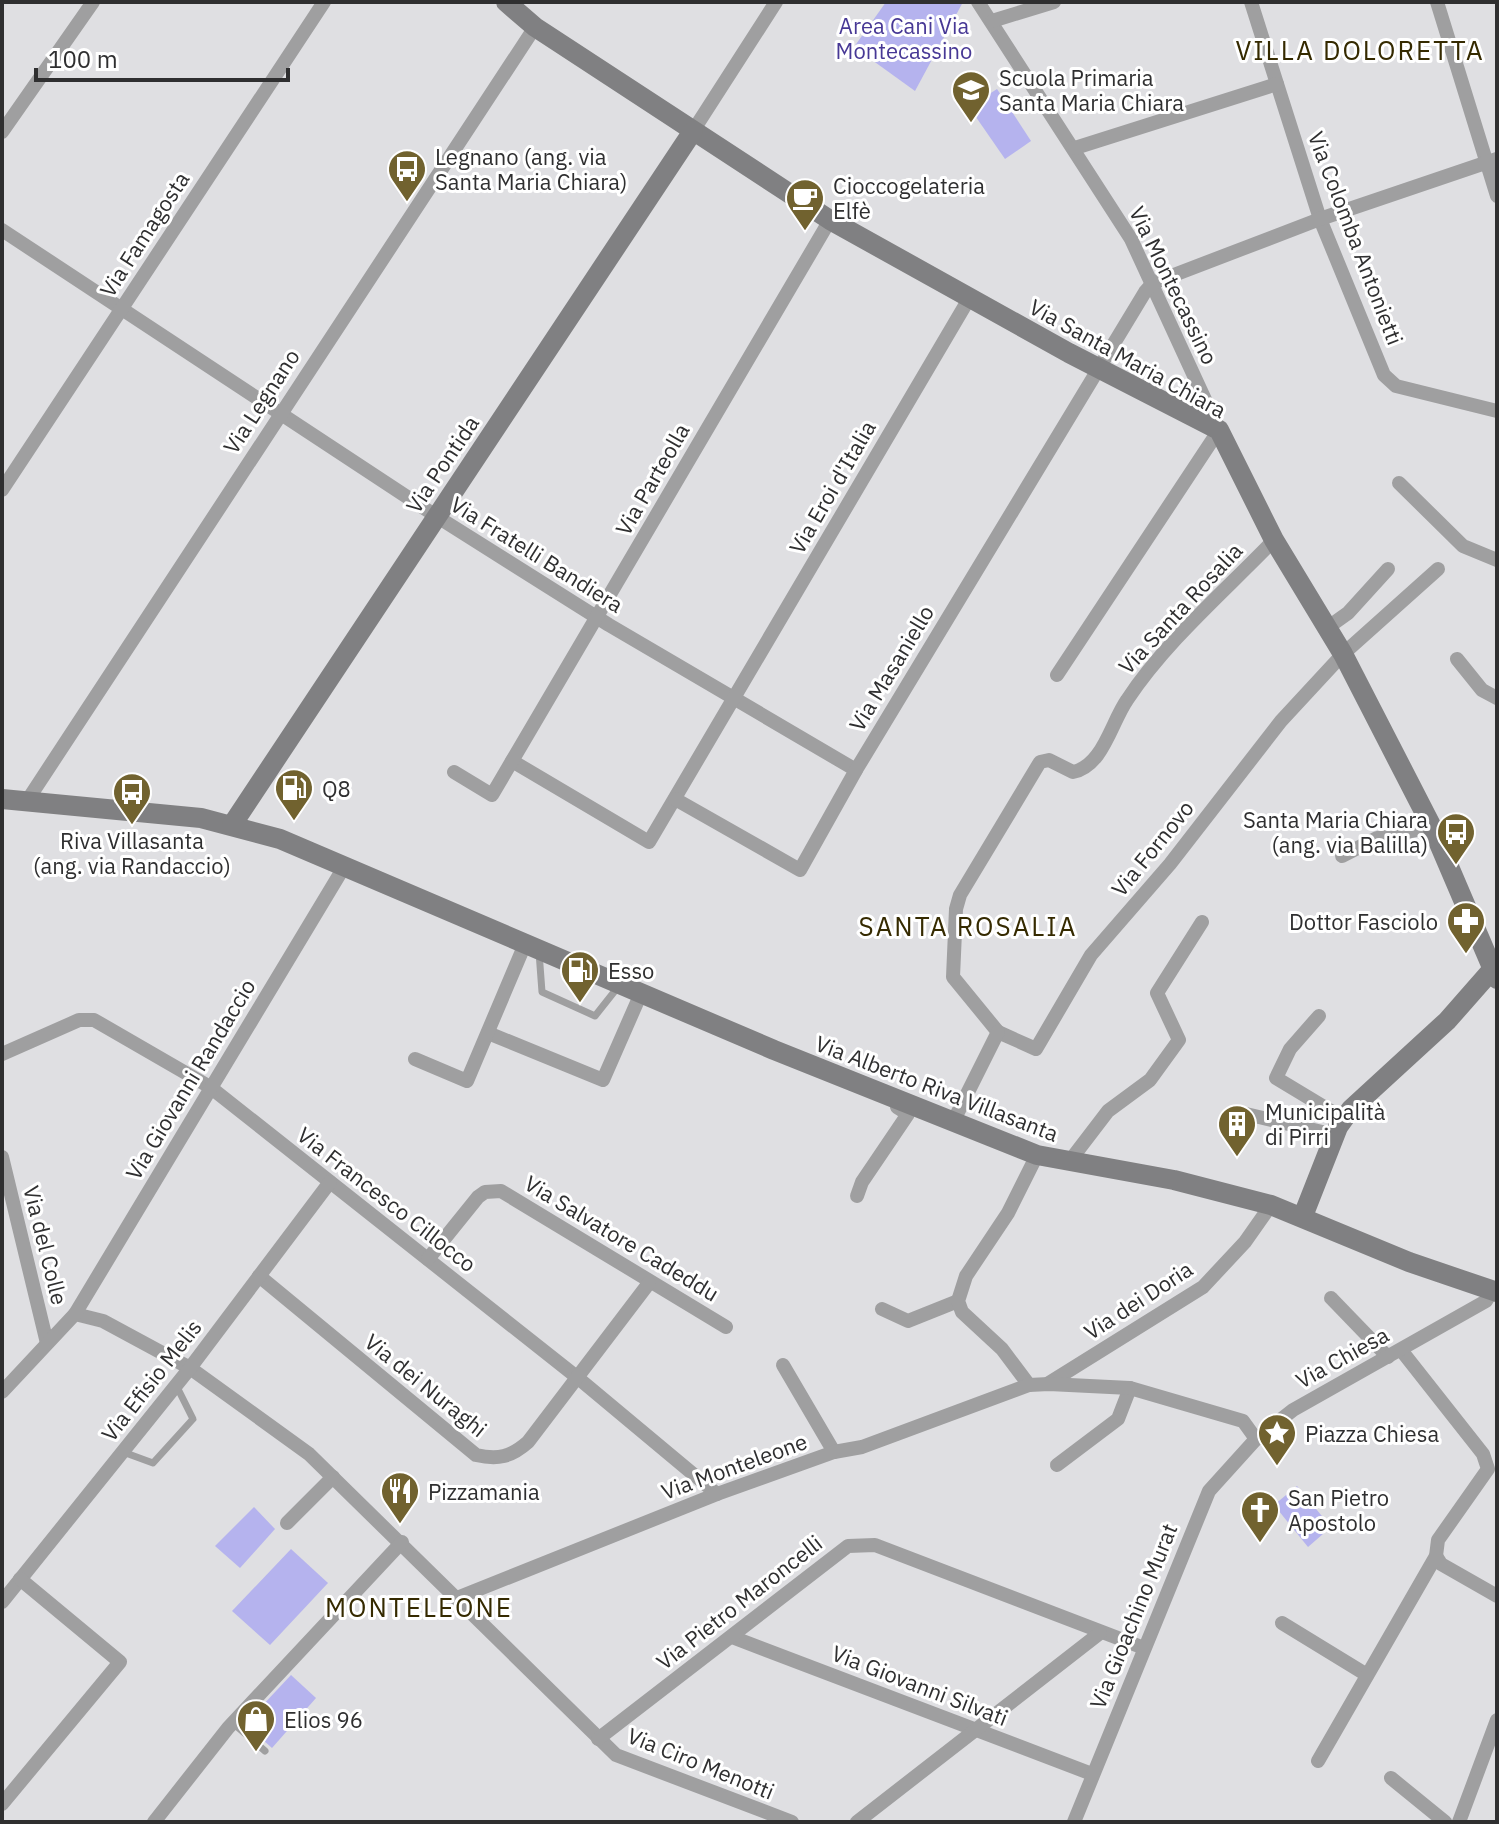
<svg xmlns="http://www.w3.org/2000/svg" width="1499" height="1824" viewBox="0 0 1499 1824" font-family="'IBM Plex Sans',sans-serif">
<rect width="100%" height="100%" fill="#dfdfe2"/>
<g fill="#b5b3ee">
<path d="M886 2H963L915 91 854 47Z"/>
<path d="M997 89 1031 141 1005 159 969 107Z"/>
<path d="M1297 1486 1331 1527 1308 1547 1274 1505Z"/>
<path d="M254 1507 275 1529 240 1568 215 1546Z"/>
<path d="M291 1549 328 1583 270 1645 232 1611Z"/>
<path d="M291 1675 316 1698 272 1748 245 1724Z"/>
</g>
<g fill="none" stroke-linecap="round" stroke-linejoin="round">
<g stroke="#9f9fa0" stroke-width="7">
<path d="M539 952 542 992 595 1016 618 987"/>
<path d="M123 1452 153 1463 193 1419 176 1385"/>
<path d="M233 1723 265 1751"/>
</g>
<g stroke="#9f9fa0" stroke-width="14">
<path d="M978 2 1131 239 1219 430 1057 675"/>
<path d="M1251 2 1320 219 1384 375 1396 386 1497 411"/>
<path d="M1437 2 1497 196"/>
<path d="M992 21 1054 2"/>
<path d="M693 131 776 2"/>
<path d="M2 132 93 2"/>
<path d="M1075 148 1277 84"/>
<path d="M2 230 436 516 609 625 856 770"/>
<path d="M1399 483 1463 546 1497 560"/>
<path d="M2 490 324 2"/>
<path d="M1327 628 1348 613 1388 569"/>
<path d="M1457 659 1482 690 1497 698"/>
<path d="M512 761 649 842 970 297"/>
<path d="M454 772 492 795 830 220"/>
<path d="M675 799 800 870 856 770 1145 292 1153 283 1320 219 1497 159"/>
<path d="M27 801 535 27"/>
<path d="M1342 856 1377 838 1432 827"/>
<path d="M1319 1016 1290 1049 1276 1078 1344 1119"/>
<path d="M998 1032 1036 1049 1091 955 1170 864 1281 721 1343 654 1438 569"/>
<path d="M998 1032 953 977 956 909 960 895 1040 762 1049 760 1073 772C1103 766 1111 723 1127 700 1166 641 1225 591 1274 540"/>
<path d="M488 1033 603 1080 642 991"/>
<path d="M2 1054 79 1020H94L210 1087 578 1378 717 1494"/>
<path d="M415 1059 467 1081 525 944"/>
<path d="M1246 1114 1335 1135"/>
<path d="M954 1120 998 1032"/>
<path d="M2 1157 47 1343"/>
<path d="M1069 1162 1108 1111 1150 1080 1179 1040 1157 993 1202 922"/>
<path d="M857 1196 862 1182 908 1114 897 1107 899 1104"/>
<path d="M428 1259 478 1197 485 1192 501 1191 726 1327"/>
<path d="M259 1276 476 1455C498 1460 511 1457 528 1442L649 1283"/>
<path d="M1331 1298 1388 1357"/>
<path d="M882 1309 908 1321 958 1301"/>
<path d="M75 1314 103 1321 190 1368 309 1454 616 1755 792 1822"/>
<path d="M783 1365 834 1452"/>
<path d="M1049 1383 1203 1287 1245 1242 1271 1205"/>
<path d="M1029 1385 1002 1349 962 1312 958 1301 966 1276 1008 1213 1037 1155"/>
<path d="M2 1392 75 1314 344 867"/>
<path d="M1057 1465 1118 1419 1130 1388"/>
<path d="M287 1523 333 1477"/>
<path d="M1436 1556 1441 1564 1497 1596"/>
<path d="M457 1598 717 1494 834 1452 862 1447 1029 1385 1049 1384 1130 1388 1243 1421 1256 1439"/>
<path d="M2 1602 190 1368 330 1182"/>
<path d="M1282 1623 1367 1675"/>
<path d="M732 1637 1092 1774"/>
<path d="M598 1739 848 1546 875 1545 1144 1648"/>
<path d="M1318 1761 1436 1556 1438 1540 1488 1469 1483 1454 1401 1350"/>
<path d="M1391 1778 1445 1822"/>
<path d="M2 1804 120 1662 20 1579"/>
<path d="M154 1822 228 1728 402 1542"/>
<path d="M857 1822 1100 1633"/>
<path d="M1074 1822 1209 1491 1256 1439 1293 1410 1486 1301 1492 1291"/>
<path d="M1459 1822 1497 1720"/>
</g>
<g stroke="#808082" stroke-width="20">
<path d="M506 2 535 27 830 220 1069 353 1219 430 1274 540 1343 654 1432 827 1497 979"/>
<path d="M2 799 201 818 280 839 774 1050 1037 1155 1174 1180 1271 1205 1409 1262 1497 1292"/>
<path d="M232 825 693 131"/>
<path d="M1303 1216 1338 1127 1351 1109 1447 1021 1497 964"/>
</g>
</g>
<defs>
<g id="school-pin" transform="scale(2)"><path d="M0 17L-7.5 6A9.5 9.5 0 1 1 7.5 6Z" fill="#71622f" stroke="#fff"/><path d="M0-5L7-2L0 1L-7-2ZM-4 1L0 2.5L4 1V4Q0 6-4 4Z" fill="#fff"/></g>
<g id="bus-pin" transform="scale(2)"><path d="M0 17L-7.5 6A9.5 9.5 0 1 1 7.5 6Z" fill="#71622f" stroke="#fff"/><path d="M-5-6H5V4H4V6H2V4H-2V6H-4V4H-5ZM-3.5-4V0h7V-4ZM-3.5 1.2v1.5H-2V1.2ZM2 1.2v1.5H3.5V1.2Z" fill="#fff"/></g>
<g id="cafe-pin" transform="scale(2)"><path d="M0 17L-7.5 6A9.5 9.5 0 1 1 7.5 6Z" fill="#71622f" stroke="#fff"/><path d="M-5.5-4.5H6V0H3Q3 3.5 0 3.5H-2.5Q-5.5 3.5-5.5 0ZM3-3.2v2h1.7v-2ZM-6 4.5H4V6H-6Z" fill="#fff"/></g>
<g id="fuel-pin" transform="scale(2)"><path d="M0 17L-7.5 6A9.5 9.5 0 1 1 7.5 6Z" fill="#71622f" stroke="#fff"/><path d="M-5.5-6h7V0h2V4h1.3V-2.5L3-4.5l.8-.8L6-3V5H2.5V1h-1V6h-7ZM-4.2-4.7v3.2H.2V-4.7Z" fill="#fff"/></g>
<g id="pharmacy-pin" transform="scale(2)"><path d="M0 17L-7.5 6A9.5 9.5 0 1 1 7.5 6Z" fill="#71622f" stroke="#fff"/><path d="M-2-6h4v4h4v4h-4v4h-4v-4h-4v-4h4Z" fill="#fff"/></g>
<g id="building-pin" transform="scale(2)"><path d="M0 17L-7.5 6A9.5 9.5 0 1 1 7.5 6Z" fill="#71622f" stroke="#fff"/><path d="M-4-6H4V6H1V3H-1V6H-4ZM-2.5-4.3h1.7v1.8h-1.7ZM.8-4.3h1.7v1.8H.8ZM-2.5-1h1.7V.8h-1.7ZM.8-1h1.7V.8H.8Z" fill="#fff"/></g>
<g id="sight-pin" transform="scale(2)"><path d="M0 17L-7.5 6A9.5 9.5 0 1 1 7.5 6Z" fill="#71622f" stroke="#fff"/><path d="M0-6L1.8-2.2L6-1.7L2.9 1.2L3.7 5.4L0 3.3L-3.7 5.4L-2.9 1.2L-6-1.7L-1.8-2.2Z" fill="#fff"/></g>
<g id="restaurant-pin" transform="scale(2)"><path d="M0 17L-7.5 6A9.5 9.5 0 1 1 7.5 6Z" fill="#71622f" stroke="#fff"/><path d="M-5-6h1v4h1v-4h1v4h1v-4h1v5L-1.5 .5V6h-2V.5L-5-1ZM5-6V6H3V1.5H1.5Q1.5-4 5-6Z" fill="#fff"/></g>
<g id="church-pin" transform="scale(2)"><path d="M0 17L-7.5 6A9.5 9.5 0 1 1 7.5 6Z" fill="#71622f" stroke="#fff"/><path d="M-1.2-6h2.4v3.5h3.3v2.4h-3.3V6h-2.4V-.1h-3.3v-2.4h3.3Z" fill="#fff"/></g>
<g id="shop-pin" transform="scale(2)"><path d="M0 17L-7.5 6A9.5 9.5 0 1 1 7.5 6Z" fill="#71622f" stroke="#fff"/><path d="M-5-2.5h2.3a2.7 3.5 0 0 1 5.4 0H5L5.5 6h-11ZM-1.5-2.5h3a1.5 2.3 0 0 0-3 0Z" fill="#fff"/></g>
</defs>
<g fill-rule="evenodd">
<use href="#school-pin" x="971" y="90"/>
<use href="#bus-pin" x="407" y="169"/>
<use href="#cafe-pin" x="805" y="198"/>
<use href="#fuel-pin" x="294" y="788"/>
<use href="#bus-pin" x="132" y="792"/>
<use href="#bus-pin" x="1456" y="832"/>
<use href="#pharmacy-pin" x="1466" y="921"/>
<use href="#fuel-pin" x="580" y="970"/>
<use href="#building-pin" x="1237" y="1124"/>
<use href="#sight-pin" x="1277" y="1433"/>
<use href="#restaurant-pin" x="400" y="1491"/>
<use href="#church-pin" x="1260" y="1510"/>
<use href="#shop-pin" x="256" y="1719"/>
</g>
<g text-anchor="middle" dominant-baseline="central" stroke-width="6" stroke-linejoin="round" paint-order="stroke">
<g font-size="22" fill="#473895" stroke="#fff">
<text x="904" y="25">Area Cani Via<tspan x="904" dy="25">Montecassino</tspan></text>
</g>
<g font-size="22" fill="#2f2f30" stroke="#fff" text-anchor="start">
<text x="999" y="77">Scuola Primaria<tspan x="999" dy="25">Santa Maria Chiara</tspan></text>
<text x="435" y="156">Legnano (ang. via<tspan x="435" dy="25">Santa Maria Chiara)</tspan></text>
<text x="833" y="185">Cioccogelateria<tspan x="833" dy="25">Elfè</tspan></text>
<text x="322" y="788">Q8</text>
<text x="1428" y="819" text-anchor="end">Santa Maria Chiara<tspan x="1428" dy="25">(ang. via Balilla)</tspan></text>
<text x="132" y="840" text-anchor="middle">Riva Villasanta<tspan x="132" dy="25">(ang. via Randaccio)</tspan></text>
<text x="1438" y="921" text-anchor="end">Dottor Fasciolo</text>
<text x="608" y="970">Esso</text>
<text x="1265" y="1111">Municipalità<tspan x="1265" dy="25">di Pirri</tspan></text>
<text x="1305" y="1433">Piazza Chiesa</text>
<text x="428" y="1491">Pizzamania</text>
<text x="1288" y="1497">San Pietro<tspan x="1288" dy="25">Apostolo</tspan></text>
<text x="284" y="1719">Elios 96</text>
</g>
<g font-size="22" fill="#2f2f30" stroke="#fff">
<text transform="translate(144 234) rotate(-57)">Via Famagosta</text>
<text transform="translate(1356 238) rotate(69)">Via Colomba Antonietti</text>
<text transform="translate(1174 285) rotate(64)">Via Montecassino</text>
<text transform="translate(1128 358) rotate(29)">Via Santa Maria Chiara</text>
<text transform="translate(261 401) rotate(-57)">Via Legnano</text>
<text transform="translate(442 464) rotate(-56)">Via Pontida</text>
<text transform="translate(652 479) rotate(-60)">Via Parteolla</text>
<text transform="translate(832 487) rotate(-60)">Via Eroi d'Italia</text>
<text transform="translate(537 554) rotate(32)">Via Fratelli Bandiera</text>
<text transform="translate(1180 608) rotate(-47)">Via Santa Rosalia</text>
<text transform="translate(891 668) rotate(-59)">Via Masaniello</text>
<text transform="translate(1152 848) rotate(-51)">Via Fornovo</text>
<text transform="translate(190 1079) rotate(-59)">Via Giovanni Randaccio</text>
<text transform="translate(937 1088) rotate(21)">Via Alberto Riva Villasanta</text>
<text transform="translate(387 1199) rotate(38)">Via Francesco Cillocco</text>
<text transform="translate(622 1238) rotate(31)">Via Salvatore Cadeddu</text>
<text transform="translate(46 1245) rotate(76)">Via del Colle</text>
<text transform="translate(1138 1300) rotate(-33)">Via dei Doria</text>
<text transform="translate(1342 1357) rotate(-29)">Via Chiesa</text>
<text transform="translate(151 1380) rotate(-52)">Via Efisio Melis</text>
<text transform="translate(426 1385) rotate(39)">Via dei Nuraghi</text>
<text transform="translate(734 1466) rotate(-20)">Via Monteleone</text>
<text transform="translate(739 1602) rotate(-38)">Via Pietro Maroncelli</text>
<text transform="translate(1133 1616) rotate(-68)">Via Gioachino Murat</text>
<text transform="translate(920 1685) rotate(21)">Via Giovanni Silvati</text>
<text transform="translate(701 1763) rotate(22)">Via Ciro Menotti</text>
</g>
<g font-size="26" letter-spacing="2" fill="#352a00" stroke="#fff">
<text x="1360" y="50">VILLA DOLORETTA</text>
<text x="968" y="926">SANTA ROSALIA</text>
<text x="419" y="1607">MONTELEONE</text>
</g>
</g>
<rect width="1499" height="1824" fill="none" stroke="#2f2f30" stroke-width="8"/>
<path d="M36 68v12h252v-12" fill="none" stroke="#2f2f30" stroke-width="4"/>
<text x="48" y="68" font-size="24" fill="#2f2f30" stroke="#ffffff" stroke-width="6" paint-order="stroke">100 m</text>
</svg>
